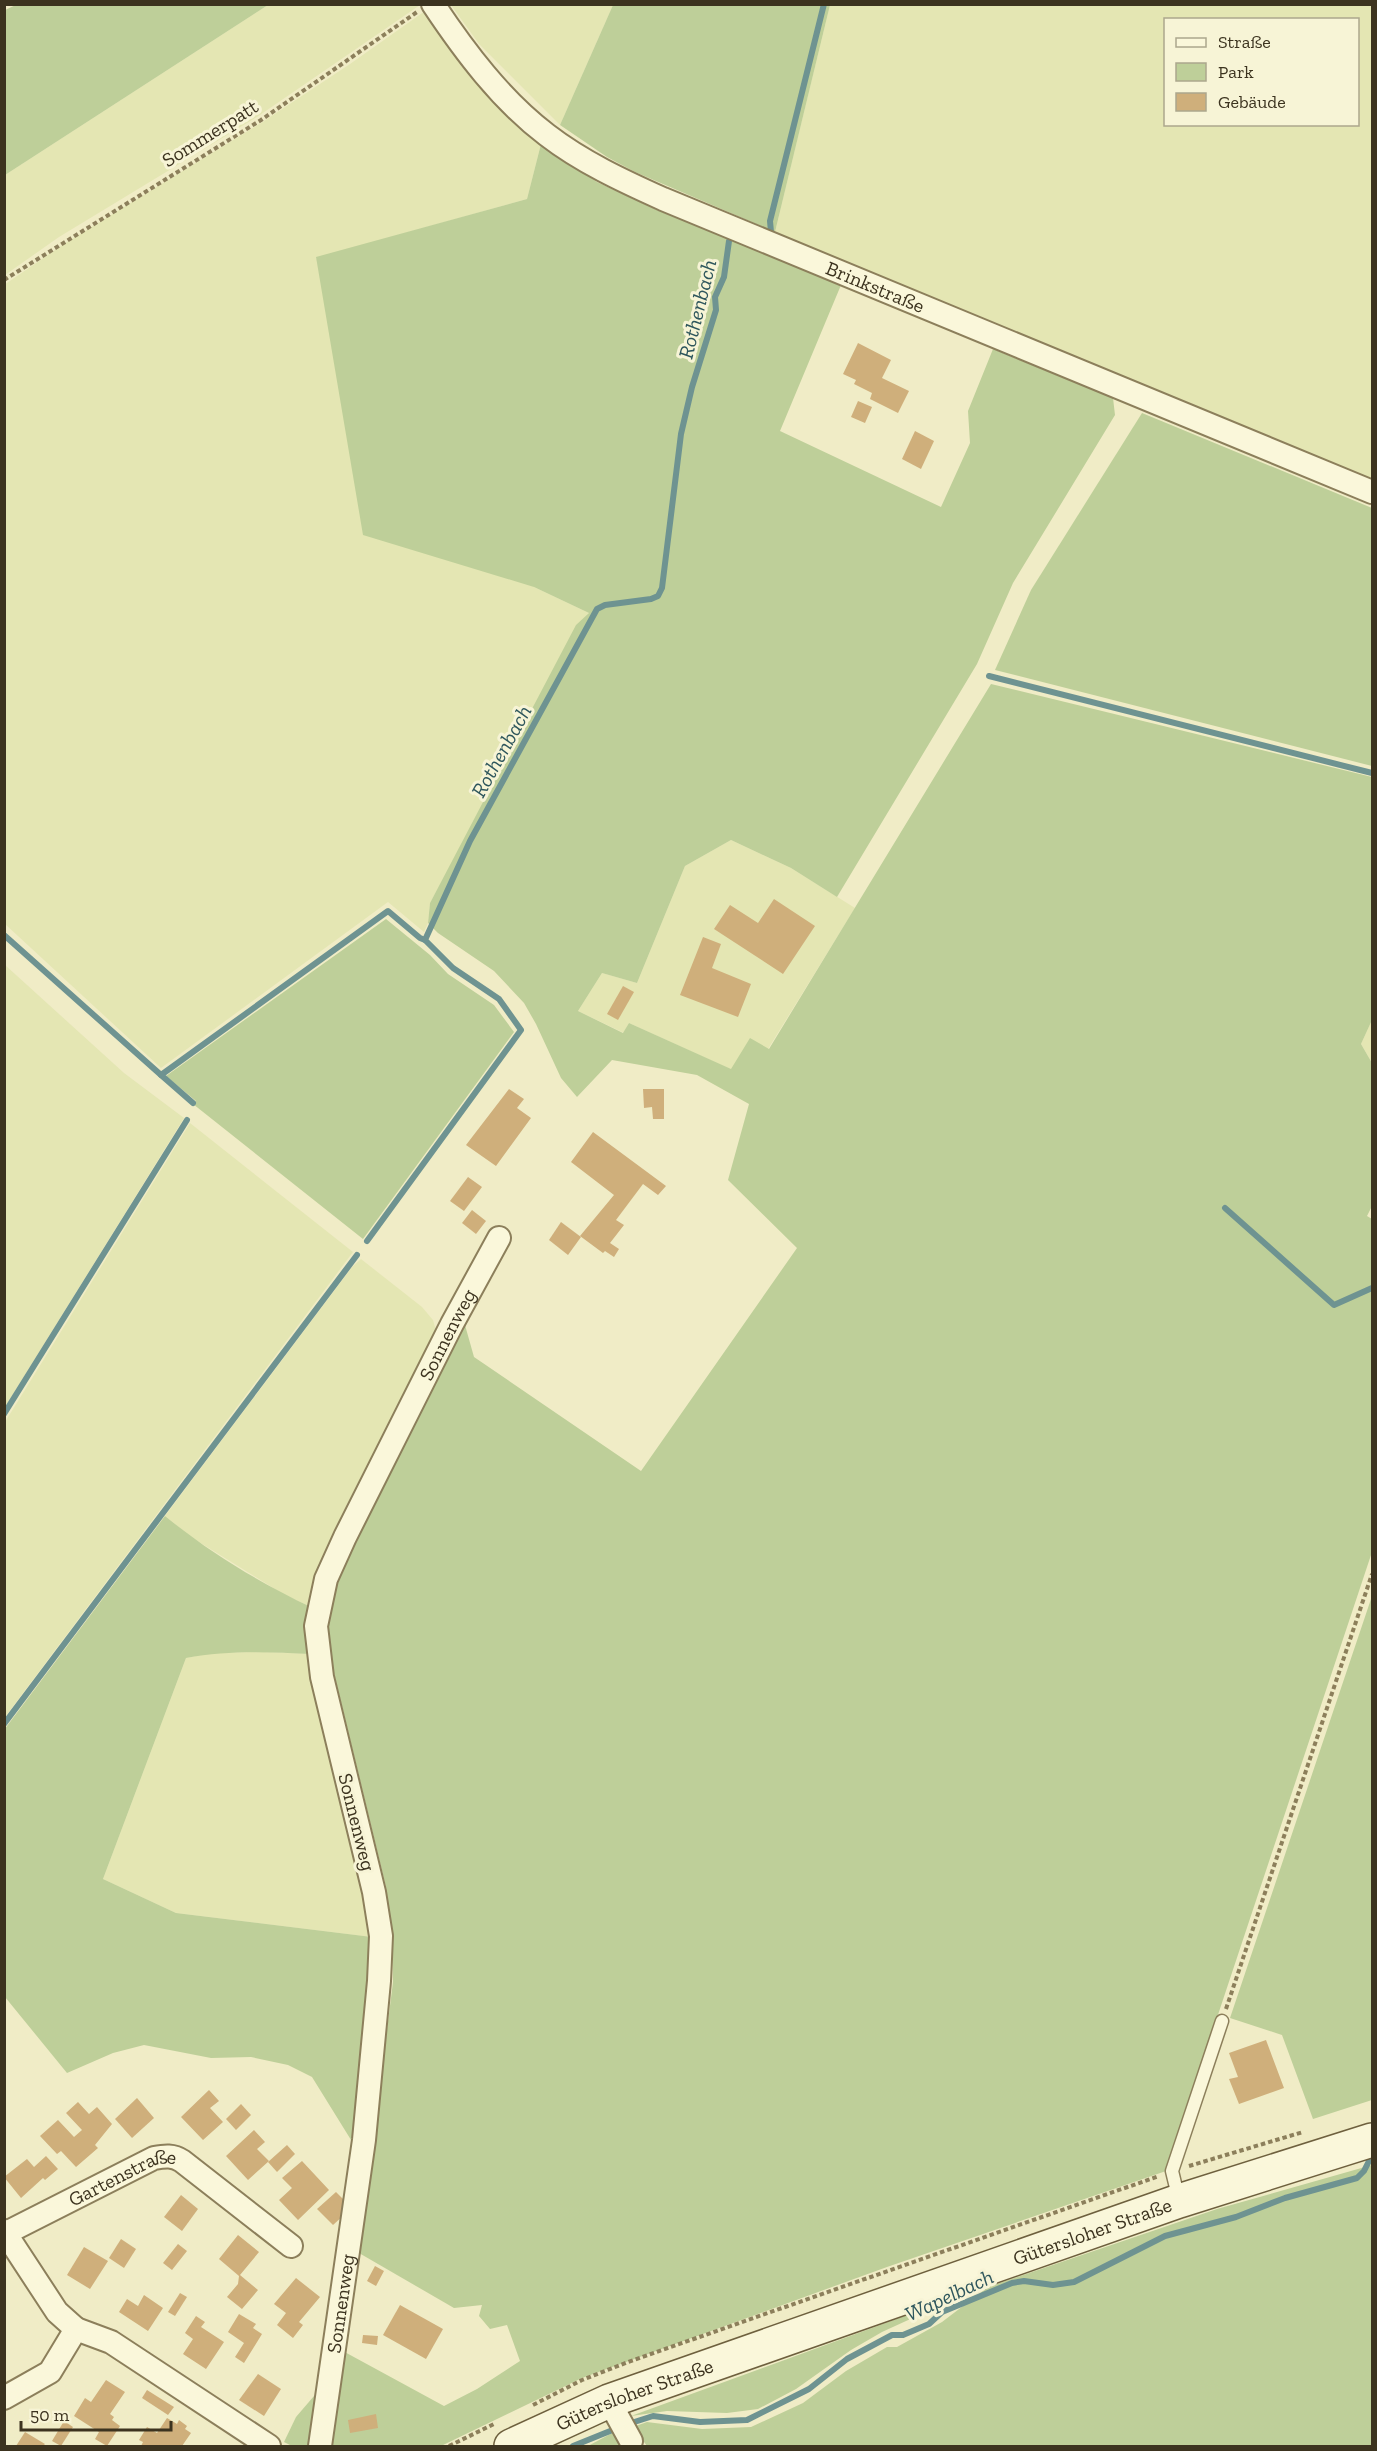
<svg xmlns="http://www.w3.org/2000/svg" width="1377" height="2451" viewBox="0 0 1377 2451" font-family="'Zilla Slab',serif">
<rect width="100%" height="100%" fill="#f0ecc6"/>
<g fill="#e4e6b3" fill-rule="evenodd">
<path d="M268 5H420L257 117 59 237 5 275V175Z"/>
<path d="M451 5H613L560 125 479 44Z"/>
<path d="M830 5H1372V479L775 232ZM1166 20H1358V124H1166Z"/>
<path d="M425 11 454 55 497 105 541 144 527 199 316 258 534 587 589 613 430 903 428 923 424 932 388 902 161 1068 5 924 4 285 64 244 261 123 350 64Z"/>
<path d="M731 840 791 868 855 908 768 1049 732 1070 629 1023 624 1033 578 1011 602 973 637 983 685 866Z"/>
<path d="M5 965 124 1073 184 1118 5 1407Z"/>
<path d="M1372 1020V1063L1361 1044Z"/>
<path d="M190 1123 353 1252 5 1717V1422Z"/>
<path d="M361 1259 422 1307 433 1320 437 1334 311 1607 283 1594 191 1537 165 1516 352 1267Z"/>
<path d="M262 1652 311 1654 366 1890 372 1937 176 1913 103 1879 186 1658 212 1653Z"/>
</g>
<g fill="#becf99">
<path d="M18 4H268V5L5 175V10Z"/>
<path d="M613 5H830L775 232 635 172 607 157 560 125Z"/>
<path d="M541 144 597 182 657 210 841 285 780 431 941 507 970 443 968 411 993 349 1113 398 1115 415 1013 583 977 664 837 897 791 868 731 840 685 866 637 983 602 973 578 1011 623 1033 629 1023 731 1069 750 1038 769 1049 991 684 1372 777V1020L1361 1044 1372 1063V1206L1367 1216 1372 1219V1552L1166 2171 887 2267 582 2378 441 2446H327L341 2350 444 2406 477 2389 520 2361 507 2325 490 2329 479 2316 482 2305 454 2308 359 2253 393 1982 392 1932 386 1887 323 1628 334 1579 463 1318 474 1357 641 1471 797 1248 728 1180 749 1104 697 1075 612 1060 577 1097 561 1078 536 1024 524 1003 494 971 438 933 428 923 430 903 576 625 589 613 534 587 363 535 316 257 527 199Z"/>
<path d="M1142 413 1372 508V766L995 670 1031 590Z"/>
<path d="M386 919 430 955 448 974 494 1005 514 1032 363 1239 193 1104 196 1101 166 1076Z"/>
<path d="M165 1516C209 1552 260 1583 311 1607V1654C269 1652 227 1650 186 1658L103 1879 176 1913 372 1937 356 2148 312 2077 288 2065 251 2057 211 2058 144 2045 113 2053 67 2073 5 1997 4 1730Z"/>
<path d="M1372 1596V2100L1313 2119 1282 2035 1230 2018Z"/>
<path d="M1372 2165V2446H647L633 2427 647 2422 702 2429 751 2427 803 2403 846 2371 887 2347H897L942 2322 988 2287 1217 2209Z"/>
<path d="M965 2294 882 2332 851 2350 796 2389 758 2409 727 2413 667 2411 631 2416Z"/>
<path d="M320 2389 312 2446H292L284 2442 296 2417Z"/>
<path d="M614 2432 626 2446H588Z"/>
</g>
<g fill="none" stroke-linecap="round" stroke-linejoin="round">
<g stroke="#6e9391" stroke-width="6">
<path d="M771 232 770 221 824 4"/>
<path d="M989 676 1372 773"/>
<path d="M4 935 161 1075"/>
<path d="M193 1103 161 1075 388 911 420 938 425 940"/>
<path d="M1225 1208 1334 1305 1372 1288"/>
<path d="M367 1241 521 1030 499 999 453 968 425 940 470 841 597 609 605 605 651 599 658 596 662 588 681 434 692 387 716 310 715 297 724 277 729 241"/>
<path d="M4 1414 187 1120"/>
<path d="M4 1724 357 1255"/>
<path d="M573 2446 625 2425 653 2416 700 2422 747 2420 809 2389 847 2359 892 2335H903L929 2324 942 2312 1012 2283 1024 2281 1053 2285 1074 2282 1165 2236 1236 2217 1285 2198 1357 2178 1364 2171 1372 2155"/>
</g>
</g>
<g fill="#cfaf7b">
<path d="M858 343 891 360 882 378 909 391 898 413 870 399 872 393 854 384 856 380 843 374Z"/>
<path d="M858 401 872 407 865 423 851 417Z"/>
<path d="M915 431 934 441 921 469 902 459Z"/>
<path d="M774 899 815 926 783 974 714 929 730 905 758 923Z"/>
<path d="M703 937 721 944 712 968 751 984 738 1017 680 995Z"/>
<path d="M623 986 634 992 618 1020 607 1014Z"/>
<path d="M509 1089 524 1099 517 1108 531 1118 496 1166 466 1145Z"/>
<path d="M643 1089H664V1119H653L652 1107 644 1108Z"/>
<path d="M593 1132 666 1186 658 1195 643 1184 616 1220 624 1225 610 1243 619 1249 614 1257 605 1251 603 1253 580 1236 614 1195 571 1162Z"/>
<path d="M468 1177 482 1187 464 1211 450 1201Z"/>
<path d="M472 1210 486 1221 476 1234 462 1223Z"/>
<path d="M561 1222 581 1237 568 1255 549 1240Z"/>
<path d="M1266 2040 1284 2088 1239 2104 1229 2079 1238 2077 1229 2053Z"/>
<path d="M209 2090 219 2101 210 2108 223 2122 203 2140 181 2117Z"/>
<path d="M137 2098 154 2118 132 2138 115 2119Z"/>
<path d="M78 2102 89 2114 97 2107 112 2124 95 2145 98 2148 76 2167 61 2151 57 2154 40 2136 58 2120 74 2137 82 2130 66 2113Z"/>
<path d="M241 2104 251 2115 236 2130 226 2119Z"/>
<path d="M254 2130 265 2142 257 2149 269 2161 248 2180 226 2156Z"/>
<path d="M287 2145 295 2154 277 2172 268 2162Z"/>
<path d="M46 2156 58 2169 45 2180 43 2178 21 2198 4 2177 27 2159 34 2167Z"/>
<path d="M302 2161 329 2190 298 2220 279 2200 292 2188 282 2178Z"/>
<path d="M336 2192 347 2203 344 2215 333 2225 317 2209Z"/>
<path d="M181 2195 198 2209 182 2231 164 2217Z"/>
<path d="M238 2235 259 2252 240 2275 258 2290 242 2309 227 2297 238 2284 239 2276 219 2259Z"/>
<path d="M121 2239 136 2249 124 2268 109 2258Z"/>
<path d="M178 2244 187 2251 172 2270 163 2263Z"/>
<path d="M84 2247 108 2261 90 2289 67 2275Z"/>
<path d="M375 2266 384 2271 376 2286 367 2281Z"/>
<path d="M296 2278 320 2297 299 2322 303 2325 293 2338 277 2325 286 2313 274 2304Z"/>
<path d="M180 2293 187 2297 175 2316 168 2312Z"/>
<path d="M144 2295 163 2308 148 2331 119 2312 127 2299 138 2306Z"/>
<path d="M400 2305 443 2329 426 2359 383 2335Z"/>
<path d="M239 2314 256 2324 253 2328 262 2334 244 2363 235 2357 244 2343 228 2332Z"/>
<path d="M196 2316 205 2322 201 2327 224 2342 206 2369 183 2354 193 2339 185 2333Z"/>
<path d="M363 2335 378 2336 377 2345 362 2343Z"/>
<path d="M258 2374 281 2389 264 2416 239 2400Z"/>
<path d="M106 2380 125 2392 110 2414 114 2417 112 2420 120 2426 107 2446 95 2439 99 2432 74 2416 85 2398 91 2402Z"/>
<path d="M147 2390 174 2407 168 2415 142 2398Z"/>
<path d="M376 2414 378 2428 350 2433 348 2420Z"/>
<path d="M167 2418 177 2424 179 2420 187 2426 185 2429 191 2433 182 2446H141L143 2442 139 2440 147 2427 157 2433Z"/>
<path d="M64 2421 73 2427 61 2446 52 2441Z"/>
<path d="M25 2432 45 2444 43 2446H16Z"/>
</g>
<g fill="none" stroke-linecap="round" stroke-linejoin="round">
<g stroke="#8c7f5b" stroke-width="15">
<path id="lane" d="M1179 2200 1172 2171 1222 2021"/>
</g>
<g stroke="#8c7f5b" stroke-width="26">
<g id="street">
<path id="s1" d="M433 4C465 52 501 100 547 135 582 162 623 181 663 199L1372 492"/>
<path d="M4 2231 57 2312 76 2329"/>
<path id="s2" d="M6 2233 154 2158C165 2156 173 2155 182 2161L291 2246"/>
<path d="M4 2398 50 2372 76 2329 111 2342 269 2446"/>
<path d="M609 2401 631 2441"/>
<path id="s3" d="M320 2446 364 2140 379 1981 381 1936 374 1892 322 1677 316 1626 326 1579 345 1537 452 1324 499 1238"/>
</g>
</g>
<g stroke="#6e603e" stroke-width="36">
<g id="secondary">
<path id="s4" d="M511 2446 609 2401 1179 2201 1372 2140"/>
</g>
</g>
<g stroke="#8c7f5b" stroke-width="4" stroke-dasharray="4.5 3" stroke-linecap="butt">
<path d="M4 280 261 120 417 12"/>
<path d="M1226 2009 1372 1574"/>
<path d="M1189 2166 1303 2132"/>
<path d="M533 2405 582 2380 628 2362 1159 2176"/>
<path d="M449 2446 496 2423"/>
</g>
<use href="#lane" stroke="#faf7da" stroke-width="12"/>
<use href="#street" stroke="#faf7da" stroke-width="22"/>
<use href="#secondary" stroke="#faf7da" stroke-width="33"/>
</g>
<g text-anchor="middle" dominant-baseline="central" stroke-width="6" stroke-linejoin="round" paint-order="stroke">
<g font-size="20" fill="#3c331f" stroke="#f7f4d6">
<text transform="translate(210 133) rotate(-32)">Sommerpatt</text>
<text stroke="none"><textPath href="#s1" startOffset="537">Brinkstraße</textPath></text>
<text stroke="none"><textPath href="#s3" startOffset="1152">Sonnenweg</textPath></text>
<text transform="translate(357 1822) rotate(76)">Sonnenweg</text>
<text stroke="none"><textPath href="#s2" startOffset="130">Gartenstraße</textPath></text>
<text stroke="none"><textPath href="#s4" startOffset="620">Gütersloher Straße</textPath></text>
<text stroke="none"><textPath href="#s3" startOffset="144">Sonnenweg</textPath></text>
<text stroke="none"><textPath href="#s4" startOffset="134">Gütersloher Straße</textPath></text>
</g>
<g font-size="21" font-style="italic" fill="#2e565c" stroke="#f7f4d6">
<text transform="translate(697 309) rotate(-76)">Rothenbach</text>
<text transform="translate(501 751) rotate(-61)">Rothenbach</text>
<text transform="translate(949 2295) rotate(-25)">Wapelbach</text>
</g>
</g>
<rect width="1377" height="2451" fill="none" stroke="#3c331f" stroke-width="12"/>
<rect x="1164" y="18" width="195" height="108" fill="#f7f4d6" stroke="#aca78d" stroke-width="1.5"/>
<rect x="1176" y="38" width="30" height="9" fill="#faf7da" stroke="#aca78d" stroke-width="1.5"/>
<text x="1218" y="48" font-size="18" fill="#3c331f">Straße</text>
<rect x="1176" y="63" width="30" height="18" fill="#becf99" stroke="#aca78d" stroke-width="1.5"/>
<text x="1218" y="78" font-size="18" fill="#3c331f">Park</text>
<rect x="1176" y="93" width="30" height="18" fill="#cfaf7b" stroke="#aca78d" stroke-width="1.5"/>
<text x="1218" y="108" font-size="18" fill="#3c331f">Gebäude</text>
<path d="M21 2421v9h150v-9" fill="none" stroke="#3c331f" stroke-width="3"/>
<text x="30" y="2421" font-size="18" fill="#3c331f" stroke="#f7f4d6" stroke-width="4.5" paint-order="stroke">50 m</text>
</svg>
